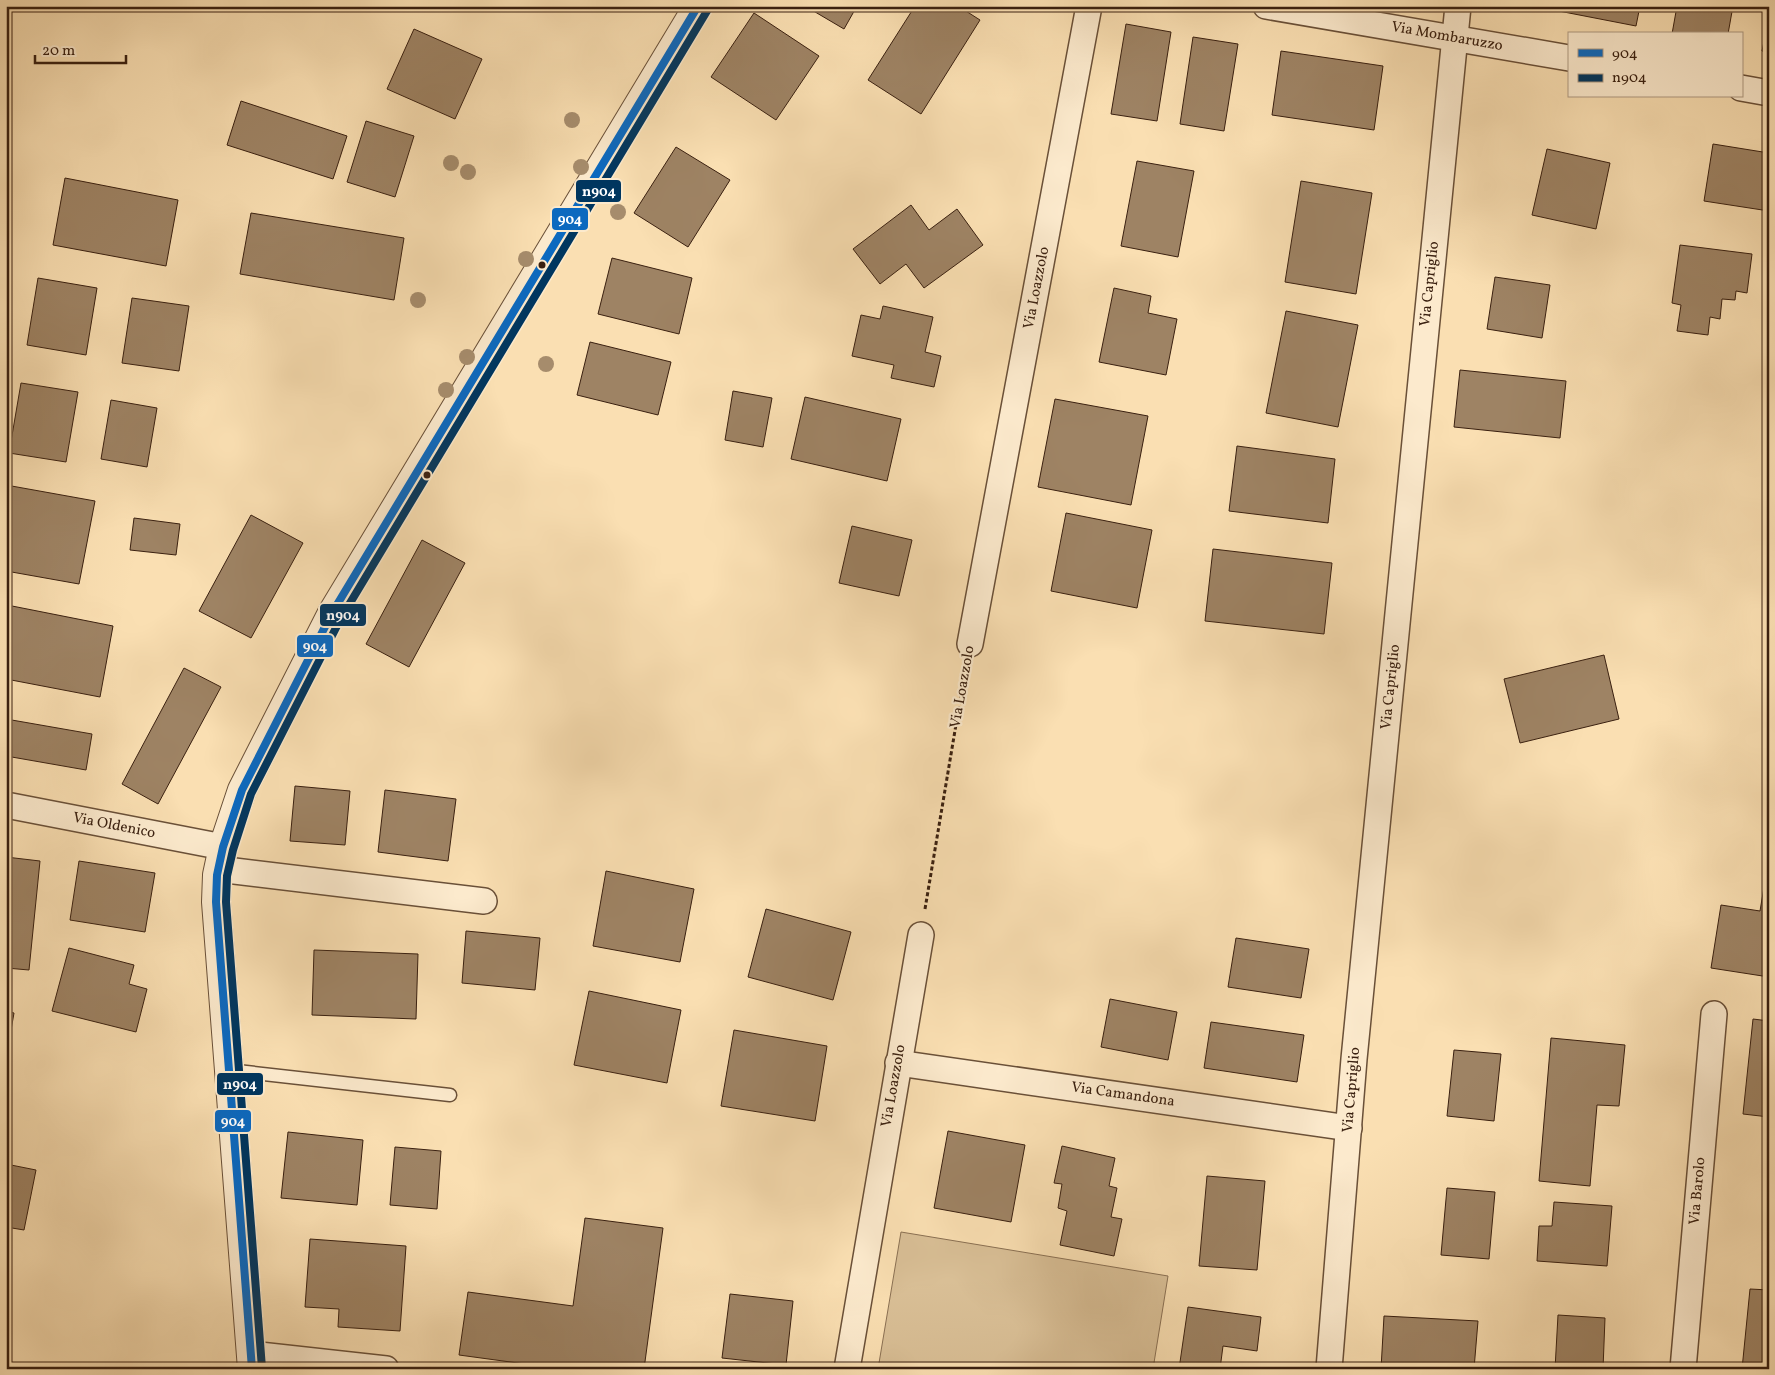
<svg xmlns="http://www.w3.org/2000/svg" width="1775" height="1375" viewBox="0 0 1775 1375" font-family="Vollkorn,serif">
<rect width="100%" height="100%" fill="#fadfb2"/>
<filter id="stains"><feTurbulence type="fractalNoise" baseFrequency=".004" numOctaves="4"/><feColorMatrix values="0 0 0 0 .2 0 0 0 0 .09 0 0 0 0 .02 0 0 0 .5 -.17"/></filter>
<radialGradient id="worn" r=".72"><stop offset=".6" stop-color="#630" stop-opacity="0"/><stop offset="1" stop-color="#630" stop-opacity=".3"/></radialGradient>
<path fill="#d9bf96" stroke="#8a7053" d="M901 1232 1168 1276 1153 1369H878Z"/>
<g fill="#9e8364" stroke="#3a2010">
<path d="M805 6H857L844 29Z"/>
<path d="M915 6H958L980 20 921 114 868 80Z"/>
<path d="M1533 6H1640L1636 26Z"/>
<path d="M1677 6H1733L1728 34H1672Z"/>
<path d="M754 13 819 56 776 120 711 77Z"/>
<path d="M1769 17V53L1762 51Z"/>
<path d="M1126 24 1171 32 1157 121 1111 114Z"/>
<path d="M414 29 482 59 455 119 387 89Z"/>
<path d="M1193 37 1238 44 1224 131 1180 124Z"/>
<path d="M1281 51 1383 66 1374 130 1272 115Z"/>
<path d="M241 101 347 136 333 179 227 145Z"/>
<path d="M366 121 414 136 395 197 347 182Z"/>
<path d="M1713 144 1769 153V211L1704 201Z"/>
<path d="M676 147 730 180 688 247 634 213Z"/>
<path d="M1547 149 1610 163 1596 229 1532 215Z"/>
<path d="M1137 161 1194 171 1178 257 1121 246Z"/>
<path d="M65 178 178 200 166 266 53 245Z"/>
<path d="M1301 181 1372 193 1356 294 1285 282Z"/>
<path d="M911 205 929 230 957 209 983 245 924 288 906 264 880 284 853 249Z"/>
<path d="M251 213 404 238 394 300 240 274Z"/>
<path d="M1680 245 1752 254 1747 293 1736 291 1735 300 1722 299 1720 319 1710 317 1708 335 1677 331 1681 305 1672 303Z"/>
<path d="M612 258 692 278 679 334 598 314Z"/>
<path d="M1495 277 1550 285 1542 338 1487 329Z"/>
<path d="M38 278 97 288 86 355 27 345Z"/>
<path d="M1114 288 1151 296 1148 313 1177 319 1166 375 1099 362Z"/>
<path d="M132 298 189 306 179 371 122 363Z"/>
<path d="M883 306 933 317 925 352 941 356 934 387 891 378 894 365 852 356 861 315 880 319Z"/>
<path d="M1286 311 1358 325 1338 427 1266 413Z"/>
<path d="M590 342 671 362 658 415 577 395Z"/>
<path d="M1460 370 1566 381 1560 438 1454 427Z"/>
<path d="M21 383 78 392 66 462 9 453Z"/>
<path d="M733 391 772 398 763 447 725 440Z"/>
<path d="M805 397 901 419 887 481 791 459Z"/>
<path d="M1055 399 1148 416 1131 505 1038 487Z"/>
<path d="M111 400 157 408 147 467 101 459Z"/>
<path d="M1237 446 1335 459 1328 523 1229 511Z"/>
<path d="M6 485 95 501 79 584 6 571Z"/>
<path d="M1066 513 1152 530 1137 608 1051 591Z"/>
<path d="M251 515 303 543 251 638 199 611Z"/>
<path d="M134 518 180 524 176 555 130 550Z"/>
<path d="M852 526 912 540 899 596 839 583Z"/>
<path d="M422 540 465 563 409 667 366 644Z"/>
<path d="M1213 549 1332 563 1324 634 1205 621Z"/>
<path d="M7 605 113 626 100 697 6 679Z"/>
<path d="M1604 655 1619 719 1520 743 1504 679Z"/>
<path d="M184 668 221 687 158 804 122 784Z"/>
<path d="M6 719 92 734 86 770 6 756Z"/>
<path d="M295 786 350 791 345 845 290 841Z"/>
<path d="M385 790 456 799 448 861 378 852Z"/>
<path d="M6 857 40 861 29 970 6 968Z"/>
<path d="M79 861 155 873 145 932 70 920Z"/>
<path d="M1768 863 1769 977 1711 968 1721 905 1760 911Z"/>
<path d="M606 871 694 889 680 962 593 946Z"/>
<path d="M766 909 851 932 833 1000 748 977Z"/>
<path d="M466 931 540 938 535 990 462 983Z"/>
<path d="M1236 938 1309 949 1301 998 1228 987Z"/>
<path d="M69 948 134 965 129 984 147 989 136 1032 52 1011Z"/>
<path d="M314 950 418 954 416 1019 312 1015Z"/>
<path d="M589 991 681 1010 667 1083 574 1065Z"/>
<path d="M1110 999 1177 1012 1168 1060 1101 1047Z"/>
<path d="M6 1011 14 1013 6 1059Z"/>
<path d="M1753 1019 1769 1021V1117L1743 1114Z"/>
<path d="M1211 1022 1304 1035 1297 1082 1204 1068Z"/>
<path d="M734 1030 827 1046 815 1121 721 1106Z"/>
<path d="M1551 1038 1625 1045 1619 1106 1597 1105 1590 1186 1539 1181Z"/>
<path d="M1454 1050 1501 1054 1494 1121 1447 1116Z"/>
<path d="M948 1131 1025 1145 1011 1222 934 1208Z"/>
<path d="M288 1132 363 1140 357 1205 281 1198Z"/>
<path d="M1062 1146 1115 1158 1109 1186 1117 1188 1111 1217 1122 1219 1114 1256 1060 1245 1067 1211 1058 1208 1062 1184 1054 1183Z"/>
<path d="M395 1147 441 1151 437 1209 390 1205Z"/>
<path d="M6 1164 36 1170 24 1230 6 1227Z"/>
<path d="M1207 1176 1265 1181 1257 1270 1199 1266Z"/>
<path d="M1447 1188 1495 1192 1489 1259 1441 1255Z"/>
<path d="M1554 1202 1612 1206 1607 1266 1537 1261 1539 1226H1552Z"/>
<path d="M585 1218 663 1228 644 1369H562L459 1355 468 1292 573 1306Z"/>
<path d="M310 1239 406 1246 400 1331 338 1327 339 1309 305 1307Z"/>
<path d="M1750 1289 1769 1290V1369H1742Z"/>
<path d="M730 1294 793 1301 786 1365 722 1358Z"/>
<path d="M1188 1307 1261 1317 1257 1351 1223 1346 1220 1369H1179Z"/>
<path d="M1558 1315 1605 1318 1603 1369H1555Z"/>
<path d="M1384 1316 1478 1321 1474 1369H1381Z"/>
</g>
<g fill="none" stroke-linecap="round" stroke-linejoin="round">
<g stroke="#6a5038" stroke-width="15">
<path id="service" d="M228 1070 450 1095"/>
</g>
<g stroke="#6a5038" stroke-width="28">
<g id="minor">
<path d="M1266 6 1569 58"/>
<path d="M1741 88 1769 93"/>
<path d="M970 644 1089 6"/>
<path d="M6 805 223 847"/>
<path d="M218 869 484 901"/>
<path d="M898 1063 1349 1128"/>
<path d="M251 1354 386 1369"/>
<path d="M847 1369 921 935"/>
<path d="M1329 1369 1354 1059 1458 6"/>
<path d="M1683 1369 1714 1014"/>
</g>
</g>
<g stroke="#6a5038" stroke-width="30">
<path id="tertiary" d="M252 1369 216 902 217 875 223 847 242 790 332 613 698 6"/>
</g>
<path stroke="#3a2010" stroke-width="3" stroke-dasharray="4 2.5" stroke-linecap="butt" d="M925 909 965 671"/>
<use href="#service" stroke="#fceacd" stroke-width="12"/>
<use href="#minor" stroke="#fceacd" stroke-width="25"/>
<use href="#tertiary" stroke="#fceacd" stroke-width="28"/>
<g stroke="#fceacd" stroke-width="11">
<path id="bus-1" d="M252 1369 216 902 217 875 223 847 242 790 332 613 698 6"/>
</g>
<g stroke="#fceacd" stroke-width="11">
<path id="bus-2" d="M262 1368 226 902 227 876 233 850 251 794 341 618 707 11"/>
</g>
<use href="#bus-1" stroke="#0c69bf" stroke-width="8"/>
<use href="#bus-2" stroke="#00365f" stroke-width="8"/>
</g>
<g fill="#a68c6c">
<circle cx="572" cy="120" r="8"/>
<circle cx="451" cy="163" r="8"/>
<circle cx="581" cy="167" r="8"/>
<circle cx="468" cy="172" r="8"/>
<circle cx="618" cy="212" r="8"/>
<circle cx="526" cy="259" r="8"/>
<circle cx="418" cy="300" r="8"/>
<circle cx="467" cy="357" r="8"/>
<circle cx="546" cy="364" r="8"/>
<circle cx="446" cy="390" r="8"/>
</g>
<g fill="#3a2010" stroke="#fceacd" stroke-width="2">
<circle cx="542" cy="265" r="4.5"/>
<circle cx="427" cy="475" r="4.5"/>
</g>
<g text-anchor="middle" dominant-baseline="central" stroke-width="4.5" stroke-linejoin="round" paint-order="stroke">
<g font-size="15" fill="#3a2010" stroke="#fceacd">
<text transform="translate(1447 37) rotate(10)">Via Mombaruzzo</text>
<text transform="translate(1430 284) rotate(-84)">Via Capriglio</text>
<text transform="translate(1037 288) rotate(-79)">Via Loazzolo</text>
<text transform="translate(963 687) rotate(-80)">Via Loazzolo</text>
<text transform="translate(1391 687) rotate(-84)">Via Capriglio</text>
<text transform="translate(114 826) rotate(11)">Via Oldenico</text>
<text transform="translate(894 1086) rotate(-80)">Via Loazzolo</text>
<text transform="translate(1352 1090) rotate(-85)">Via Capriglio</text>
<text transform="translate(1123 1095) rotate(8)">Via Camandona</text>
<text transform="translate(1698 1191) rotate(-85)">Via Barolo</text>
</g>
</g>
<g stroke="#fceacd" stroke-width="2">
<rect x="575" y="179" width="47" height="24" rx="5" fill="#00365f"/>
<rect x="551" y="207" width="38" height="24" rx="5" fill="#0c69bf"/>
<rect x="319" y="603" width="48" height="24" rx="5" fill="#00365f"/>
<rect x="296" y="634" width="38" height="24" rx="5" fill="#0c69bf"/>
<rect x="216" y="1072" width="48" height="24" rx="5" fill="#00365f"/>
<rect x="214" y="1109" width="38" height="24" rx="5" fill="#0c69bf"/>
</g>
<g font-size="14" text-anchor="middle" font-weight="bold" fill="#fff">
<text x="599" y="196">n904</text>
<text x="570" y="224">904</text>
<text x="343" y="620">n904</text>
<text x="315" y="651">904</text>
<text x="240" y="1089">n904</text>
<text x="233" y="1126">904</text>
</g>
<rect width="1775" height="1375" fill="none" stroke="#fadfb2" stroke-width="25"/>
<rect x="8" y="8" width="1760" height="1360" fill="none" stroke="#3a2010" stroke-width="2.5"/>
<rect x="12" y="12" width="1750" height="1350" fill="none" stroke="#3a2010"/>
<rect x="1568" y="32" width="175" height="65" fill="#fceacd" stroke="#ae9981"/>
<rect x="1578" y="49" width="25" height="8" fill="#0c69bf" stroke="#ae9981"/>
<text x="1612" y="58" font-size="15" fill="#3a2010">904</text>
<rect x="1578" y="74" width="25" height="8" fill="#00365f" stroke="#ae9981"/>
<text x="1612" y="82" font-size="15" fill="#3a2010">n904</text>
<path d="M35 55v8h91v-8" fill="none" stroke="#3a2010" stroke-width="2.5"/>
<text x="42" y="55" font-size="15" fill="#3a2010" stroke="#fceacd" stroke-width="4" paint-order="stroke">20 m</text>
<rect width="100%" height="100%" filter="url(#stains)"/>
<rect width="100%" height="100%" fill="url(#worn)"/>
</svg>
